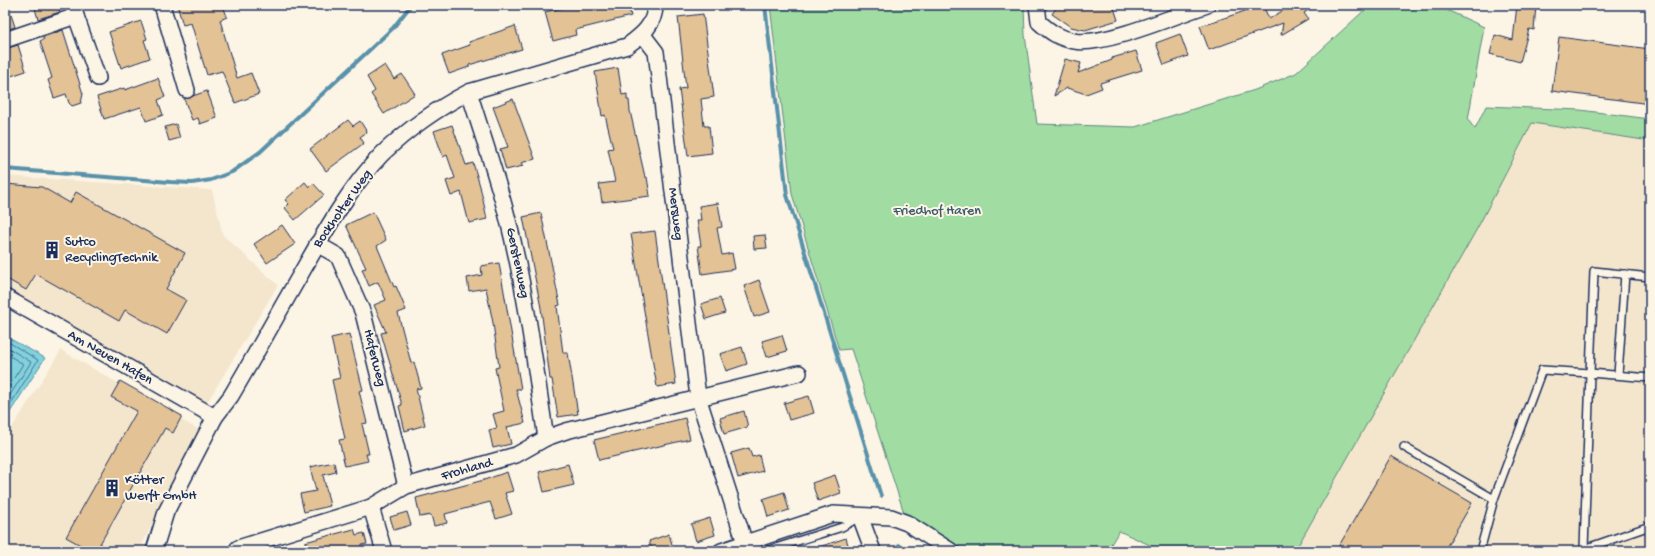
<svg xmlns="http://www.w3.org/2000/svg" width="1655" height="556" viewBox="0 0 1655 556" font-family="'Gochi Hand',sans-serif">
<rect width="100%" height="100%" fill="#fcf5e5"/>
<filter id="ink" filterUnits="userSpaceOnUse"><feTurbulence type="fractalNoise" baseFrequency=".025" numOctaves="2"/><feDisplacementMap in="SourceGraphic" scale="8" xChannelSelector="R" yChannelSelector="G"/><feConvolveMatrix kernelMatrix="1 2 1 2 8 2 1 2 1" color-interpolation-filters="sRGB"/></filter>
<g filter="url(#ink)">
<g fill="#f4e6cd">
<path d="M1532 123 1650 141V551H1295L1478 227Z"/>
<path d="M5 176 212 190 223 235 278 285 205 406 5 291Z"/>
<path d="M61 350 199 430 139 551H5V439Z"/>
</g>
<path fill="#a1dca2" stroke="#5e8680" d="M770 5H1024L1025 35 1037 124 1135 127 1255 90 1296 73 1370 5H1436L1484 27 1468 120 1475 129 1486 106 1580 110 1650 119V141L1532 123 1478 227 1295 551H1163L1119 531 1107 551H965L904 513 851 349 839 350 792 194Z"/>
<path fill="#82d2dd" stroke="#5991aa" d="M5 336 45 358 5 420Z"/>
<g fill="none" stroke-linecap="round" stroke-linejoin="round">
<g stroke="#447091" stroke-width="1">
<path d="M5 340 38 360 5 413"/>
<path d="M5 346 31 362 5 403"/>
<path d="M5 353 23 364 5 392"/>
</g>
<g stroke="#5991aa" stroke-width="4">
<path d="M765 5 787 195 881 496"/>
<path d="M5 169 170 182 192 183 211 180 232 172 260 152 393 28 411 5"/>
<path d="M899 545 904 551"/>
</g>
</g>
<g fill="#e3c295" stroke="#1b2f5e">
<path d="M5 5H8L15 27 5 30Z"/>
<path d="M34 5H58L60 12 38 19Z"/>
<path d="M177 5H223L227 17 220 20 237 78 251 73 259 94 235 103 222 71 207 75 191 23 183 25Z"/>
<path d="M575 5H628L631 16 575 30 576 35 553 41 545 12Z"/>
<path d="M1058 5H1076L1082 8 1093 5H1113L1118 20 1085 30 1071 27 1052 14Z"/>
<path d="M1263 5 1269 19 1292 5H1316L1304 13 1308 19 1281 35 1283 23 1209 50 1200 26Z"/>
<path d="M1517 5H1536L1534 30 1529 29 1520 62 1490 54 1495 35 1513 40Z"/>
<path d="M703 14 714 97 701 99 704 126H709L712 153 688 156 679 89 686 88 678 17Z"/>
<path d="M141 21 147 39 144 40 150 58 121 68 109 32Z"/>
<path d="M515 26 522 49 469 65V67L449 74 442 55 470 45 469 42Z"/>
<path d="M63 30 83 94 81 103 72 106 69 103 66 94 54 98 48 80 52 78 40 41 44 39 43 37Z"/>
<path d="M1180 34 1188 56 1164 65 1156 43Z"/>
<path d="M1559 37 1650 49V104L1552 91Z"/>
<path d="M18 45 26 71 5 78V49Z"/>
<path d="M1136 51 1142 70 1100 83 1102 88 1086 94 1067 88 1054 96 1065 59 1081 63 1078 73 1112 60V58Z"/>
<path d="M385 65 394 79 402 74 415 94 384 114 371 94 375 91 367 77Z"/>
<path d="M618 68 622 95 627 94V100H629L630 111 645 177H647L650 196 602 202 599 184 615 182 608 149 613 148 605 115 602 116 595 72Z"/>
<path d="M158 78 165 97 158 100 163 115 146 121 141 107 104 119 97 97 124 88 125 90Z"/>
<path d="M207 91 217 118 200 124 198 118 192 120 184 99Z"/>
<path d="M513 99 535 159 521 163 523 166 506 170 500 149 508 147 493 107Z"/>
<path d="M348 120 353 126 360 121 367 132 360 137 364 143 326 171 310 149Z"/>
<path d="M176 124 180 138 169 141 165 127Z"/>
<path d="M452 125 466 165 473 163 480 186 487 219 469 223 461 192 451 196 446 181 455 178 447 155 443 157 434 131Z"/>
<path d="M305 182 309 187 313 183 324 195 295 220 285 208 289 204 285 200Z"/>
<path d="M5 184 42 187 70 203 76 192 185 253 166 289 186 300 167 334 125 310 119 321 36 274 26 290 5 278Z"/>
<path d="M718 203 722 227 717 228 722 255 732 253 735 269 702 274 698 246H701L697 220H701L699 206Z"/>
<path d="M373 212 386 240 377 246 394 287 396 286 406 310 398 313 411 363 414 362 421 388 416 389 425 425 405 431 399 406 402 405 381 333 386 332 374 305 386 300 378 282 369 286 362 269 366 268 346 225Z"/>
<path d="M541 213 560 305 557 306 563 353H568L578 414 558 417 552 379H550L541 308 523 217Z"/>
<path d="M282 225 295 244 267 263 254 244Z"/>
<path d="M655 231 676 384 657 387 631 234Z"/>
<path d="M765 235 767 248 754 249 753 236Z"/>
<path d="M499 263 521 389H516L525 423 507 427 511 444 493 448 489 430 497 428 493 414 504 411 495 368 499 367 493 323 486 288 469 291 467 278 482 275 481 266Z"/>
<path d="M759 280 770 312 754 317 744 286Z"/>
<path d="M720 298 725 313 706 319 701 304Z"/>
<path d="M349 334 363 390 359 391 367 423 362 424 369 454H366L368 461 345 466 339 440 345 439 332 380 340 378 331 338Z"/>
<path d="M782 335 787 351 767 357 762 341Z"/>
<path d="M742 347 747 364 726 371 720 354Z"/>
<path d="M120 381 182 416 173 433 165 428 96 551H91L66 537 137 411 111 397Z"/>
<path d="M809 396 814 413 789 420 784 403Z"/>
<path d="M744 411 748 427 724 434 720 418Z"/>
<path d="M685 418 690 439 599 460 594 440Z"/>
<path d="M749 448 752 457 759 455 763 471 738 478 731 453Z"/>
<path d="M1391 456 1472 503 1444 551H1336Z"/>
<path d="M334 462 336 472 323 475 330 506 304 512 300 494 316 491 310 467Z"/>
<path d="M568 464 574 485 544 492 539 472Z"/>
<path d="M507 472 513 491 505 493 512 514 496 519 490 502 445 514 447 523 434 526 431 515 420 517 416 498 484 480Z"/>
<path d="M835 475 841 493 818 501 812 483Z"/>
<path d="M784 492 789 510 768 517 763 499Z"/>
<path d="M407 512 411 525 394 530 390 517Z"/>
<path d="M710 518 715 535 696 541 691 524Z"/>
<path d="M354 529 356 535 364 533 367 544 361 545 362 551H307L305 542Z"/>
<path d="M669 534 674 551H652L649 541Z"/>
<path d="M846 538 850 551H813V549Z"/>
</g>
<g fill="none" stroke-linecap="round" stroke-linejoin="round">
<g stroke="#1b2f5e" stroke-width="10">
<g id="service">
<path d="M1618 375 1625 274"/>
<path d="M1650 378 1590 373 1584 549 1650 526"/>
<path d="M1404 447 1494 499"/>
<path d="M766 551 842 527 858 518"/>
<path d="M1480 551 1494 499 1542 370 1590 373 1594 271 1650 277"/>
</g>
</g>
<g stroke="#1b2f5e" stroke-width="18">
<g id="minor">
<path d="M72 5 98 78"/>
<path d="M162 5 187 90"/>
<path d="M1037 5 1039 22C1050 32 1059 38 1074 41 1103 47 1176 15 1207 5"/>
<path d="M643 35 656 52 698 397 745 543"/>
<path d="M5 40 76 16"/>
<path d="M469 92C482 134 497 177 508 220 526 292 535 365 546 438"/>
<path d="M317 244 338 256 363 313 406 486"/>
<path d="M5 297 215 417"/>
<path d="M371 507 384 551"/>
<path d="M860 516 873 551"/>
<path d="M238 548 371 507 406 486 516 455 546 438 566 431 799 373"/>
<path d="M154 551 166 512 215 417 231 396C254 357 276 317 299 277 323 235 348 189 382 154 408 129 438 108 469 92L627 46C642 35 655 25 655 5"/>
<path d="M721 551 833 514 891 517 907 523 951 551"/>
</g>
</g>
<use href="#service" stroke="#fcf5e5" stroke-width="7"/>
<use href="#minor" stroke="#fcf5e5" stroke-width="15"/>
</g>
</g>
<defs>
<g id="building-bare" transform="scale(1.38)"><path d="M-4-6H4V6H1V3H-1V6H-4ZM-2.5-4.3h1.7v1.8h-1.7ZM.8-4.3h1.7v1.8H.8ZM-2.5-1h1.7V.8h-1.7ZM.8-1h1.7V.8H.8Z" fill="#1b2f5e" stroke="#fcf5e5" stroke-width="2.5" paint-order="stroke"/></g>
</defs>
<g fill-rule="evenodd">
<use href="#building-bare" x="52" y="250"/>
<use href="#building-bare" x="112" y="488"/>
</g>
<g text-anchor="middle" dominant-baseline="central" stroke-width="4" stroke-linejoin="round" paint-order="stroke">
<g font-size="14" fill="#1b2f5e" stroke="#fcf5e5">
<text transform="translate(343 209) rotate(-55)">Bockholter Weg</text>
<text transform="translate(675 214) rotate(83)">Mersweg</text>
<text transform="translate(517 263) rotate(78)">Gerstenweg</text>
<text transform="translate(110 358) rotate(30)">Am Neuen Hafen</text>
<text transform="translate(374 358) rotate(76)">Haferweg</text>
<text transform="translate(467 470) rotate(-16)">Frohland</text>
</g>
<g font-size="14" fill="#3c5a6f" stroke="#fcf5e5">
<text x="937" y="211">Friedhof Haren</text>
</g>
<g font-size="14" fill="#1b2f5e" stroke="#fcf5e5" text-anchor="start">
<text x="65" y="242">Sutco<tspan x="65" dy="16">RecyclingTechnik</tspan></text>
<text x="125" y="480">Kötter<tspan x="125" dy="16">Werft GmbH</tspan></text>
</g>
</g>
<rect width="1655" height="556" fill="none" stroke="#fcf5e5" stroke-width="20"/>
<rect x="10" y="10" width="1635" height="536" fill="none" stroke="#1b2f5e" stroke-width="1.5" filter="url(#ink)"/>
</svg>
